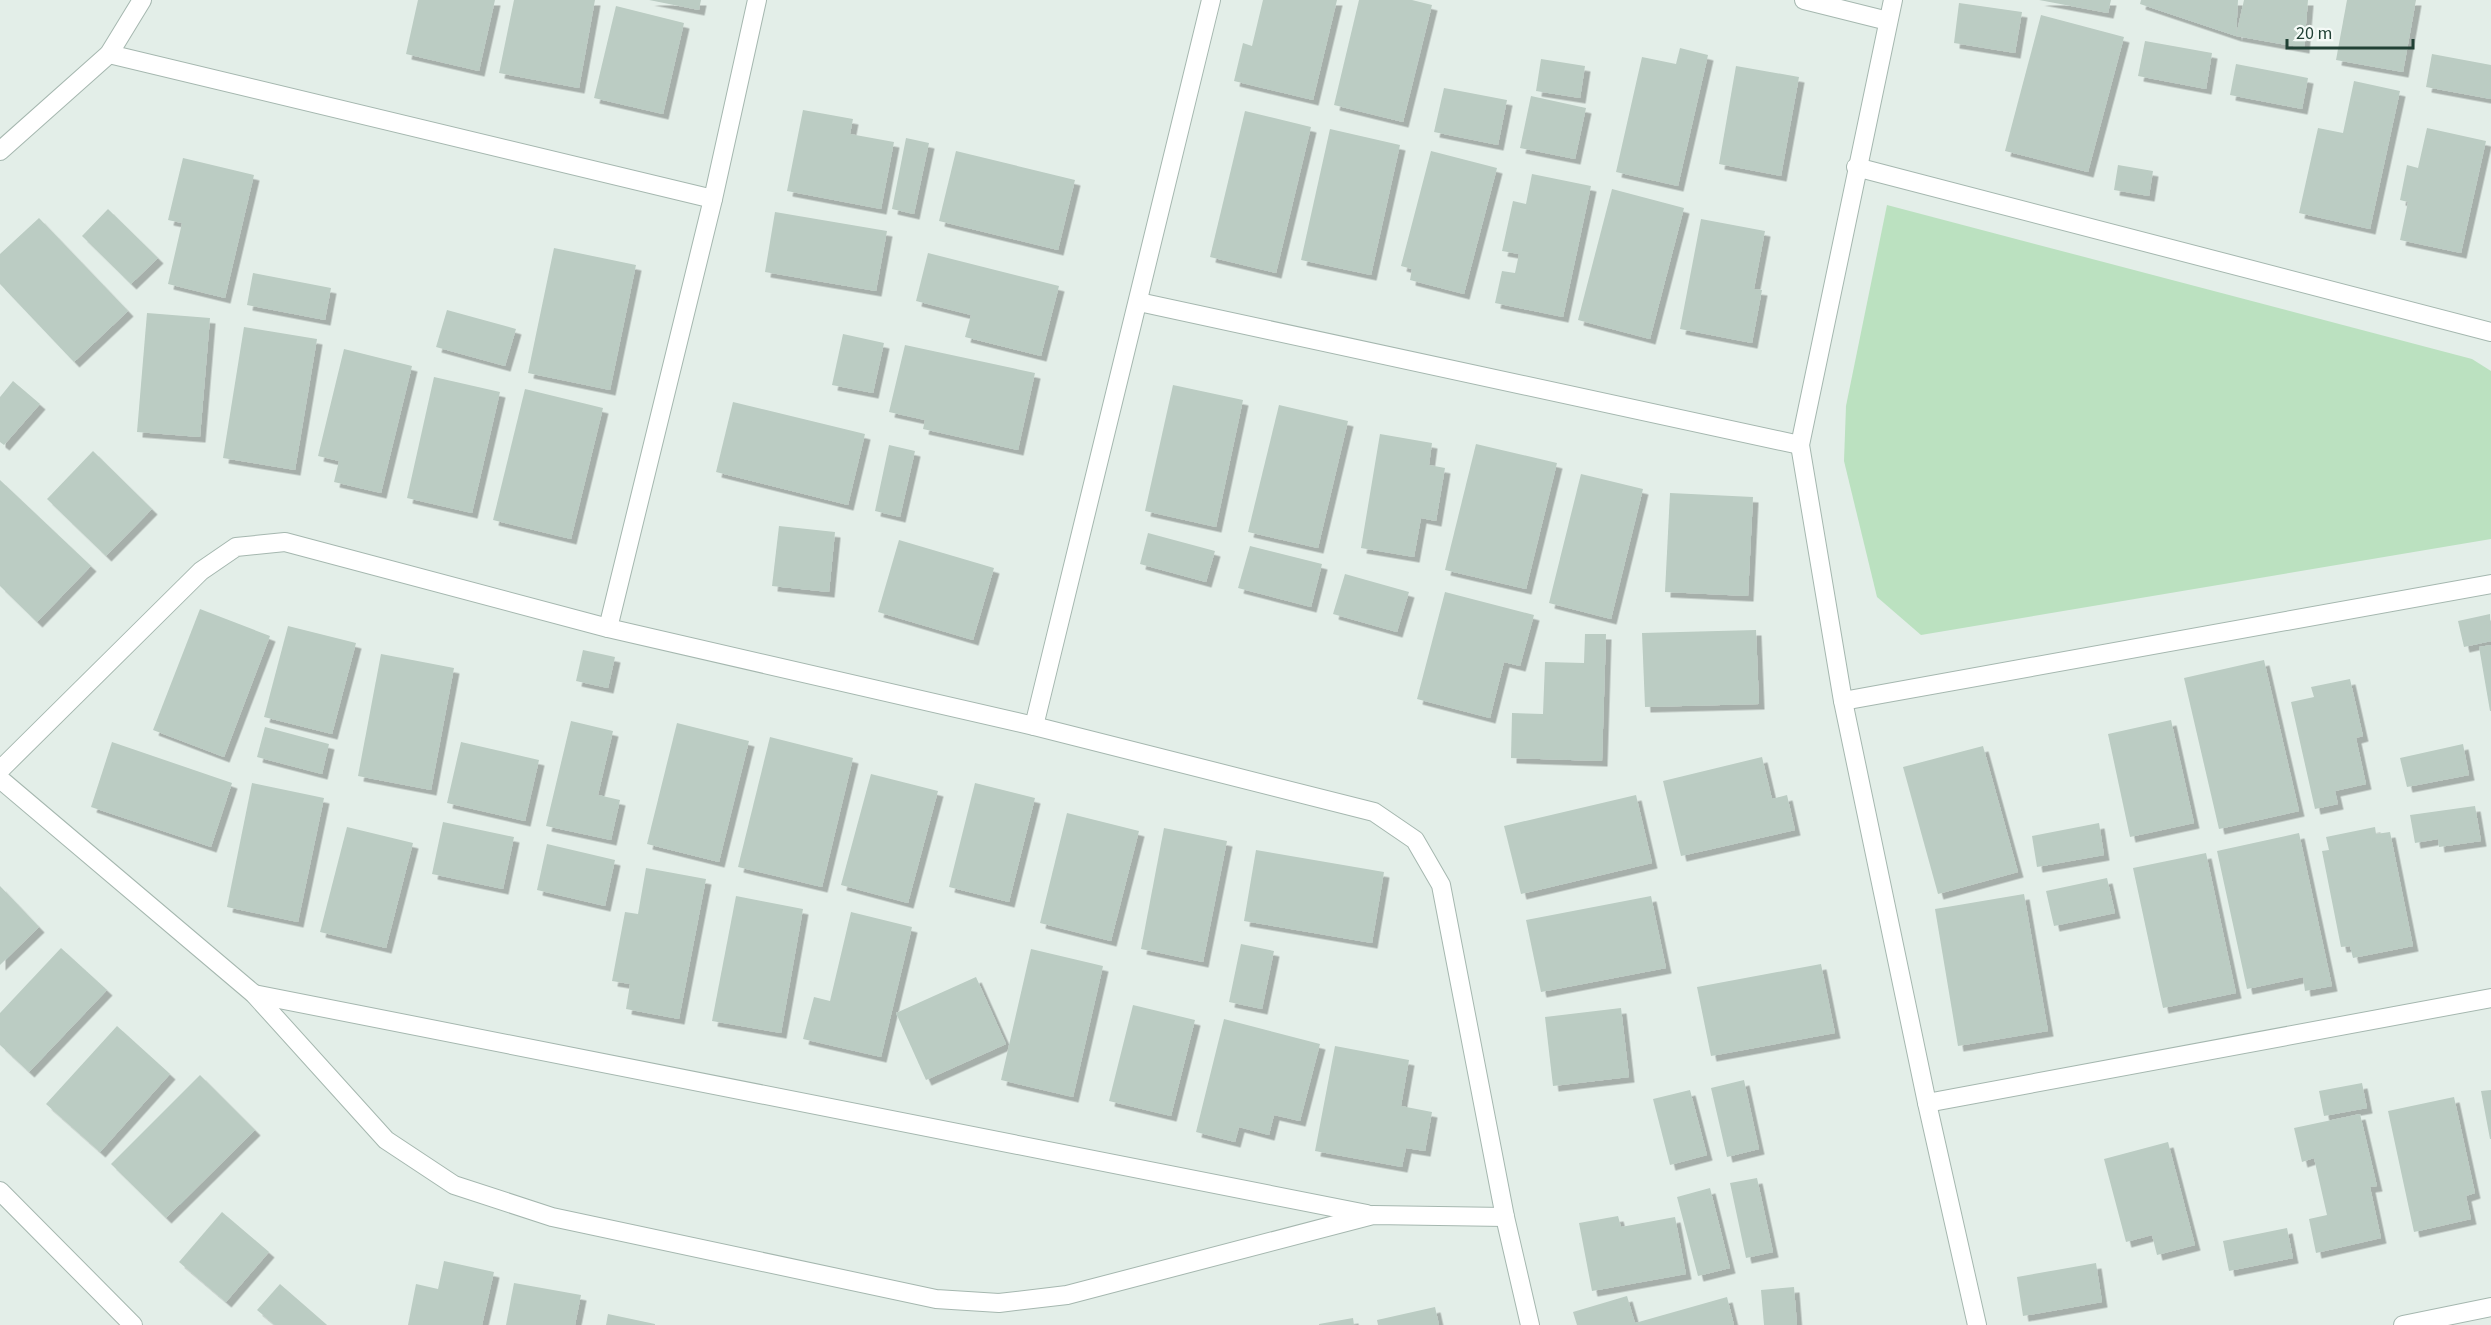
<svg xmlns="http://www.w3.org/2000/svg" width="2491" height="1325" viewBox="0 0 2491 1325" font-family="'Source Sans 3',sans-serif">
<defs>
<filter id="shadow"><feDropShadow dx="5.5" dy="5.5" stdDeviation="0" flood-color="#0004"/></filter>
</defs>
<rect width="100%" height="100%" fill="#e3eee8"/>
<path fill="#bbe1c0" d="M1887 205 2472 359 2491 371V539L1921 635 1877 597 1844 461 1846 406Z"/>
<g fill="#bbccc3" filter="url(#shadow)">
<path d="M418 0H495L479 71 406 54Z"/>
<path d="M514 0H595L579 88 499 73Z"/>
<path d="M649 0H701L699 10Z"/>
<path d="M1263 0H1337L1313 100 1234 81 1243 43 1252 46Z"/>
<path d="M1359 0H1412L1432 5 1403 122 1334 105Z"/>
<path d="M2039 0H2111L2108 13Z"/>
<path d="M2141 0H2238L2236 36 2244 0H2308L2304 48 2236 36 2140 4Z"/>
<path d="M2347 0H2416L2403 72 2336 60Z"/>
<path d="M1959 3 2022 12 2015 53 1954 43Z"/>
<path d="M616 6 684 23 663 114 594 98Z"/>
<path d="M2041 15 2124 37 2088 172 2005 151Z"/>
<path d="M2145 41 2212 53 2206 89 2138 76Z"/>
<path d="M1680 48 1708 55 1678 186 1616 172 1642 57 1676 64Z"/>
<path d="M2432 54 2491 65V99L2426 87Z"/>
<path d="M1541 59 1585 66 1580 98 1536 91Z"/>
<path d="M2236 64 2308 78 2302 109 2230 95Z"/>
<path d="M1736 66 1799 77 1781 176 1719 164Z"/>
<path d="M2354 81 2400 91 2370 229 2299 213 2318 128 2343 133Z"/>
<path d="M1444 88 1507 100 1498 145 1434 132Z"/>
<path d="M1531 96 1586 108 1575 159 1520 148Z"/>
<path d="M803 110 853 119 850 134 894 142 881 209 787 191Z"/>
<path d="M1245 111 1311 127 1276 273 1210 257Z"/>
<path d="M2427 128 2486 141 2461 253 2400 240 2408 202 2400 200 2407 165 2418 168Z"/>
<path d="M1330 129 1400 145 1371 275 1301 260Z"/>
<path d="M906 138 929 143 914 214 892 209Z"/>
<path d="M956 151 1075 180 1058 250 939 221Z"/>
<path d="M1431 151 1497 168 1464 294 1410 280 1412 269 1401 266Z"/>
<path d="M183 158 254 175 225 298 168 284 182 223 168 220Z"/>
<path d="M2118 165 2153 171 2149 196 2114 190Z"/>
<path d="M1532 174 1591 186 1563 317 1495 303 1502 271 1515 273 1519 254 1502 251 1513 201 1526 204Z"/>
<path d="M1612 189 1684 208 1650 339 1578 320Z"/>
<path d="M108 209 158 258 131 284 82 236Z"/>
<path d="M775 212 887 231 876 291 765 272Z"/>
<path d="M39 218 128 311 74 362 0 284V254Z"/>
<path d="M1701 219 1765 231 1754 289 1762 290 1752 343 1680 329Z"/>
<path d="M554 248 636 265 610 390 528 373Z"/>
<path d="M928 253 1059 286 1041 356 965 337 971 315 916 301Z"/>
<path d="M253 273 331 288 325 320 247 305Z"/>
<path d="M447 310 516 329 505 366 436 347Z"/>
<path d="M147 313 210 318 200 437 137 432Z"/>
<path d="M244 327 317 339 295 470 223 458Z"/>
<path d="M843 334 884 343 873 393 832 385Z"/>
<path d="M905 345 1035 373 1018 450 923 429 925 420 889 412Z"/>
<path d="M344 349 412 366 381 493 334 482 339 461 318 456Z"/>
<path d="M434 377 500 392 472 513 407 498Z"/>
<path d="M13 381 40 404 4 445 0 442V397Z"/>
<path d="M1173 385 1243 400 1216 527 1145 511Z"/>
<path d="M525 389 603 408 571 539 493 520Z"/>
<path d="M733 402 865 434 848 505 716 472Z"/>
<path d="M1279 405 1348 421 1318 548 1248 532Z"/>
<path d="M1380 434 1432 443 1429 465 1445 468 1436 521 1421 518 1414 557 1361 548Z"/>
<path d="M1476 444 1557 463 1526 589 1445 570Z"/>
<path d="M889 445 915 451 900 517 875 511Z"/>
<path d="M93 451 152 509 106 556 47 499Z"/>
<path d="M1581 474 1643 489 1611 619 1549 603Z"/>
<path d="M0 480 91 566 37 622 0 586Z"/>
<path d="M1670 493 1753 497 1748 596 1665 592Z"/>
<path d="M779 526 835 532 829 592 772 586Z"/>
<path d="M1148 533 1215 551 1206 582 1140 564Z"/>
<path d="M899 540 994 568 973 640 878 612Z"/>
<path d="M1250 546 1322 564 1311 607 1238 588Z"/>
<path d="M1345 574 1409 592 1397 632 1333 614Z"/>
<path d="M1445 592 1534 615 1520 666 1504 662 1490 718 1417 699Z"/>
<path d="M200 609 270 636 224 757 153 730Z"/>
<path d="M2490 614 2491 641 2464 647 2458 621Z"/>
<path d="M288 626 356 643 332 734 264 717Z"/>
<path d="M1756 630 1759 704 1645 707 1642 633Z"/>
<path d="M1585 634H1606L1602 761 1511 758 1512 713 1543 714 1545 662 1584 663Z"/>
<path d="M2491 645V711H2490L2479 647Z"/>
<path d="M583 650 615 657 608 688 576 681Z"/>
<path d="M381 654 454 668 431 790 358 776Z"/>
<path d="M2264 660 2299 811 2219 829 2184 678Z"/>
<path d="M2350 679 2363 736 2356 738 2366 784 2335 791 2338 804 2315 809 2291 702 2314 697 2311 687Z"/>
<path d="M2171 720 2194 823 2130 837 2108 734Z"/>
<path d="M571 721 613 731 598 795 620 800 611 840 546 826Z"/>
<path d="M677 723 749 741 719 862 647 844Z"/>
<path d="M265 727 329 744 322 774 257 757Z"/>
<path d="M770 737 853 758 822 887 738 867Z"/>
<path d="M112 742 232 783 211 847 91 807Z"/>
<path d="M461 742 539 760 525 821 447 803Z"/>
<path d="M2463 744 2469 775 2407 787 2400 758Z"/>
<path d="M1983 746 2018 872 1938 894 1903 767Z"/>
<path d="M1762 757 1772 799 1787 795 1795 830 1681 856 1663 781Z"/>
<path d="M871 774 938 791 908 903 841 885Z"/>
<path d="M252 783 324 798 298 922 227 907Z"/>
<path d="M975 783 1035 798 1009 902 949 887Z"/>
<path d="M1636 795 1652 863 1521 894 1504 826Z"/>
<path d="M2475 806 2481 841 2439 847 2438 839 2415 843 2410 815Z"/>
<path d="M1067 813 1139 831 1111 941 1040 923Z"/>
<path d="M443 822 514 837 503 889 432 874Z"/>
<path d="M2099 823 2104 855 2037 867 2032 836Z"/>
<path d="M347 827 413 843 386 948 320 932Z"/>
<path d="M2375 827 2376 834 2390 832 2413 946 2353 958 2350 946 2341 947 2322 851 2329 850 2326 837Z"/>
<path d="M1164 828 1227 841 1203 962 1141 949Z"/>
<path d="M2299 833 2332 986 2305 991 2303 977 2247 989 2217 851Z"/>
<path d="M547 844 615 860 605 906 537 890Z"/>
<path d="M1256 850 1384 872 1372 943 1244 921Z"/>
<path d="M2206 853 2236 993 2163 1008 2133 868Z"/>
<path d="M646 868 706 879 679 1019 626 1009 630 984 612 981 625 912 638 914Z"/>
<path d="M2107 878 2115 913 2054 926 2046 891Z"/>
<path d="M0 886 39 927 0 965Z"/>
<path d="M2024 894 2048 1031 1958 1046 1935 909Z"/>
<path d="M736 896 803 909 781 1033 712 1021Z"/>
<path d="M1651 896 1666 968 1541 992 1526 920Z"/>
<path d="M851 912 912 927 881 1057 803 1039 814 997 830 1001Z"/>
<path d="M1241 944 1274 951 1262 1009 1229 1002Z"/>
<path d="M61 948 107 990 29 1072 0 1045V1013Z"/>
<path d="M1031 949 1103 966 1073 1097 1001 1080Z"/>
<path d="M1821 964 1835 1033 1711 1056 1697 987Z"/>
<path d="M976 977 1006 1044 926 1080 896 1013Z"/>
<path d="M1133 1005 1195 1020 1171 1116 1109 1101Z"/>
<path d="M1621 1008 1629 1077 1553 1086 1545 1017Z"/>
<path d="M1224 1019 1320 1044 1300 1121 1274 1115 1269 1135 1239 1127 1235 1142 1196 1132Z"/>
<path d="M117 1026 170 1074 100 1152 46 1104Z"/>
<path d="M1335 1046 1409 1060 1401 1106 1432 1112 1425 1151 1406 1148 1402 1167 1315 1151Z"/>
<path d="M200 1075 255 1130 166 1218 111 1164Z"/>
<path d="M1744 1080 1759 1149 1727 1157 1711 1088Z"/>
<path d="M2362 1083 2367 1108 2324 1116 2319 1091Z"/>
<path d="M1690 1090 1707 1155 1670 1165 1653 1099Z"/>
<path d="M2491 1090V1139H2490L2481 1091Z"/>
<path d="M2454 1097 2475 1193 2466 1196 2471 1219 2414 1232 2388 1111Z"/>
<path d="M2360 1114 2377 1186 2370 1187 2381 1238 2316 1253 2309 1219 2327 1215 2314 1158 2302 1162 2294 1128Z"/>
<path d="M2168 1142 2195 1245 2157 1255 2152 1235 2126 1242 2104 1159Z"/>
<path d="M1757 1178 1773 1252 1746 1258 1730 1183Z"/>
<path d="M1710 1188 1730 1268 1698 1276 1677 1197Z"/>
<path d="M222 1212 269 1252 226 1302 179 1262Z"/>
<path d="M1618 1216 1621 1227 1675 1217 1686 1274 1592 1291 1579 1223Z"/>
<path d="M2287 1228 2293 1258 2229 1271 2223 1241Z"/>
<path d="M444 1261 494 1272 482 1325H408L416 1284 438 1289Z"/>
<path d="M2096 1263 2102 1302 2023 1316 2017 1277Z"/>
<path d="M514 1283 581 1295 575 1325H506Z"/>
<path d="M280 1284 327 1325H275L257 1310Z"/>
<path d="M1794 1287 1797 1325H1764L1761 1290Z"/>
<path d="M1627 1296 1635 1323 1727 1297 1734 1325H1577L1573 1312Z"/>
<path d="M1435 1307 1439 1325H1378L1377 1320Z"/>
<path d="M608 1314 655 1324V1325H606Z"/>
<path d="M1353 1318 1354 1325H1319V1324Z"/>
</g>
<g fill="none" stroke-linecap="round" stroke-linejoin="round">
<g stroke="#a5b7af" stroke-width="20">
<g id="street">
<path d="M1804 0 1888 21"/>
<path d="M1893 0 1800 445 1843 701 1927 1103 1977 1325"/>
<path d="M109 54 713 199"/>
<path d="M0 151 109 54 142 0"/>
<path d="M1856 167 2491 332"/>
<path d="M1139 302 1800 445"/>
<path d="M608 628 713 199 757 0"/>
<path d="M1843 701 2491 584"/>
<path d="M1034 726 1211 0"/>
<path d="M0 770 201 571 236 547 285 542 608 628 1034 726 1374 812 1415 840 1441 885 1505 1217 1530 1325"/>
<path d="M0 779 254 994 386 1140 454 1185 552 1217 936 1299 999 1303 1067 1295 1373 1215 1505 1217"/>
<path d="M254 994 1367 1214"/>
<path d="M1927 1103 2491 998"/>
<path d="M0 1191 133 1325"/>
<path d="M2403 1325 2491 1307"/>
</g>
</g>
<use href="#street" stroke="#fff" stroke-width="18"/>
</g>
<path d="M2287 39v9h126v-9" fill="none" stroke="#214135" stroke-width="3"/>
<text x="2296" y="39" font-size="18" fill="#214135" stroke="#f5faf7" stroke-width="4.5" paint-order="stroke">20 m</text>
</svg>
